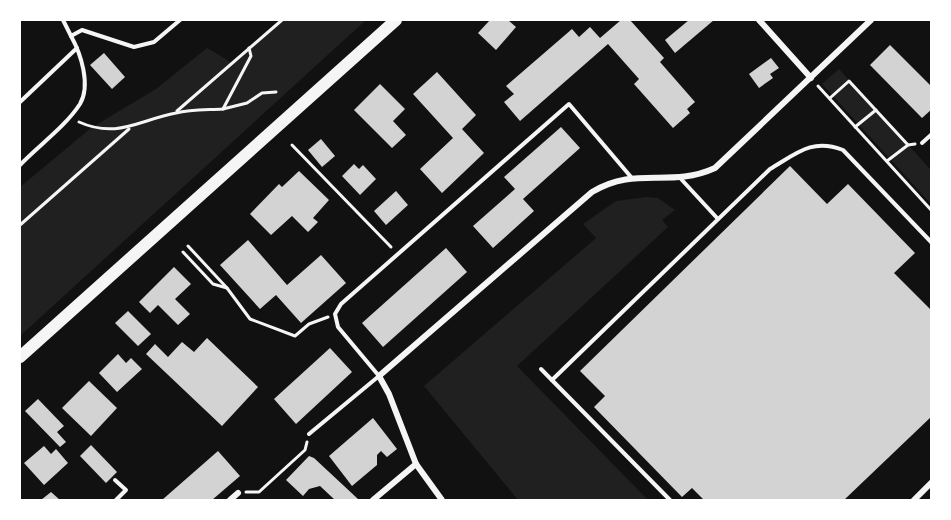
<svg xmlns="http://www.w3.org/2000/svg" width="951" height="520" viewBox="0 0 951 520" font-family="'Noto Sans',sans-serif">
<rect width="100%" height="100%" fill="#111"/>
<g fill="#202020">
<path d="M282 20H366L20 336V187L91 128 156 89 207 48 232 63Z"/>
<path d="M839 69 931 170V204L822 84Z"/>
<path d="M646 197 658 198 675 210 662 220 668 227 517 366 648 500H518L424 386 596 238 583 224 616 201Z"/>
</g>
<g fill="#d3d3d3">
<path d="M490 20H508L516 27 496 50 478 33Z"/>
<path d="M621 20H630L664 58 660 62 695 102 687 109 690 113 673 128 634 84 639 79 608 44 520 121 504 102 514 94 506 86 572 29 579 37 590 27 600 38Z"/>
<path d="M689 20H714L675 53 665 40Z"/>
<path d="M890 45 932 87V109L922 118 870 65Z"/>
<path d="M104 53 125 77 112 89 90 65Z"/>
<path d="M771 58 779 68 770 74 773 78 759 88 749 74Z"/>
<path d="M437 72 476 115 462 129 484 153 442 193 420 169 453 138 413 94Z"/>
<path d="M380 84 405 109 393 121 406 135 392 148 354 110Z"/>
<path d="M561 127 580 148 523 199 534 211 493 248 473 226 515 189 504 177Z"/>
<path d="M321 139 335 156 322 167 308 150Z"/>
<path d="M354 164 359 169 363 165 376 179 360 195 342 176Z"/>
<path d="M790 166 827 204 848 184 915 253 894 273 932 311V416L844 500H704L692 488 682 497 594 407 605 396 580 371Z"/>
<path d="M299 171 329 200 313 218 318 222 308 232 292 216 271 235 250 214 279 184 282 187Z"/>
<path d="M396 191 408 205 386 225 374 211Z"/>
<path d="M248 240 287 285 321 255 346 283 301 323 276 295 260 309 220 265Z"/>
<path d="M446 248 467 272 383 347 362 323Z"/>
<path d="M174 267 191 284 175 299 190 314 178 325 158 305 150 313 139 302Z"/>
<path d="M128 311 151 334 138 346 115 323Z"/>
<path d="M207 338 258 387 222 426 146 354 155 344 168 357 182 342 194 352Z"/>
<path d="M330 348 352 372 296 424 274 399Z"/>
<path d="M118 354 126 363 131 358 142 369 117 392 99 373Z"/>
<path d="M89 381 117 408 91 436 62 408Z"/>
<path d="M38 399 64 426 57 432 66 442 60 447 25 411Z"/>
<path d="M373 418 397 449 387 457 381 451 377 455V465L352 486 329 456Z"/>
<path d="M91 445 117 472 106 483 80 456Z"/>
<path d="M44 446 51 454 56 449 68 463 44 485 24 463Z"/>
<path d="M218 451 240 476 212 500H162Z"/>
<path d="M309 456 314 458 358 499 335 500 320 486 309 489 303 496 286 480Z"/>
<path d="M51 492 60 500H41Z"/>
</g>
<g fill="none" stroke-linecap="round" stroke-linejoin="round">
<g stroke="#f5f5f5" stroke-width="3">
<path d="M249 48 251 56 223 109 247 103 262 93 276 92"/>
<path d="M818 86 932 211"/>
<path d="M830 98 849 81 908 145"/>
<path d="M177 111 282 20"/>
<path d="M79 122C117 139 139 120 176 113 191 109 208 110 223 109"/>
<path d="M855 127 876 110"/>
<path d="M292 145 391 247"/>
<path d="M887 161 908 145 915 144"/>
<path d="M20 225 129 129"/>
<path d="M188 246 227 288 250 319 295 336 309 324 328 317"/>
<path d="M183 252 213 284 227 288"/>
<path d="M246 492H259L305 450 307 442"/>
</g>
<g stroke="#f5f5f5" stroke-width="4">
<path d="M63 20 71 36 82 30 134 47 154 42 180 20"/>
<path d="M20 102 77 48"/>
<path d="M922 143 932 134"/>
<path d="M20 165C38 146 65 127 80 104 91 85 81 54 71 36"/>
<path d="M681 179 718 219"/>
<path d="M541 369 670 500"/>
<path d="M552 380 770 169C797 153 812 138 843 150L932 243"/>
<path d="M309 434 379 376 338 327 335 314 341 304 569 104 631 177"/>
<path d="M115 480 126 490 116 500"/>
</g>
<g stroke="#f5f5f5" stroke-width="6">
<path d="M759 20 811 78"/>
<path d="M230 500 238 493"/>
<path d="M373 500 416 464"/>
<path d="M442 500 416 464 389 394 379 376 592 192C637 165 669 189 715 168L871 20"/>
<path d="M914 500 932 482"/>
</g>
<path stroke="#f5f5f5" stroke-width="12" d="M20 357 396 20"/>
</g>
<rect width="951" height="520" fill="none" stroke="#ffffff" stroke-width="42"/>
</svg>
